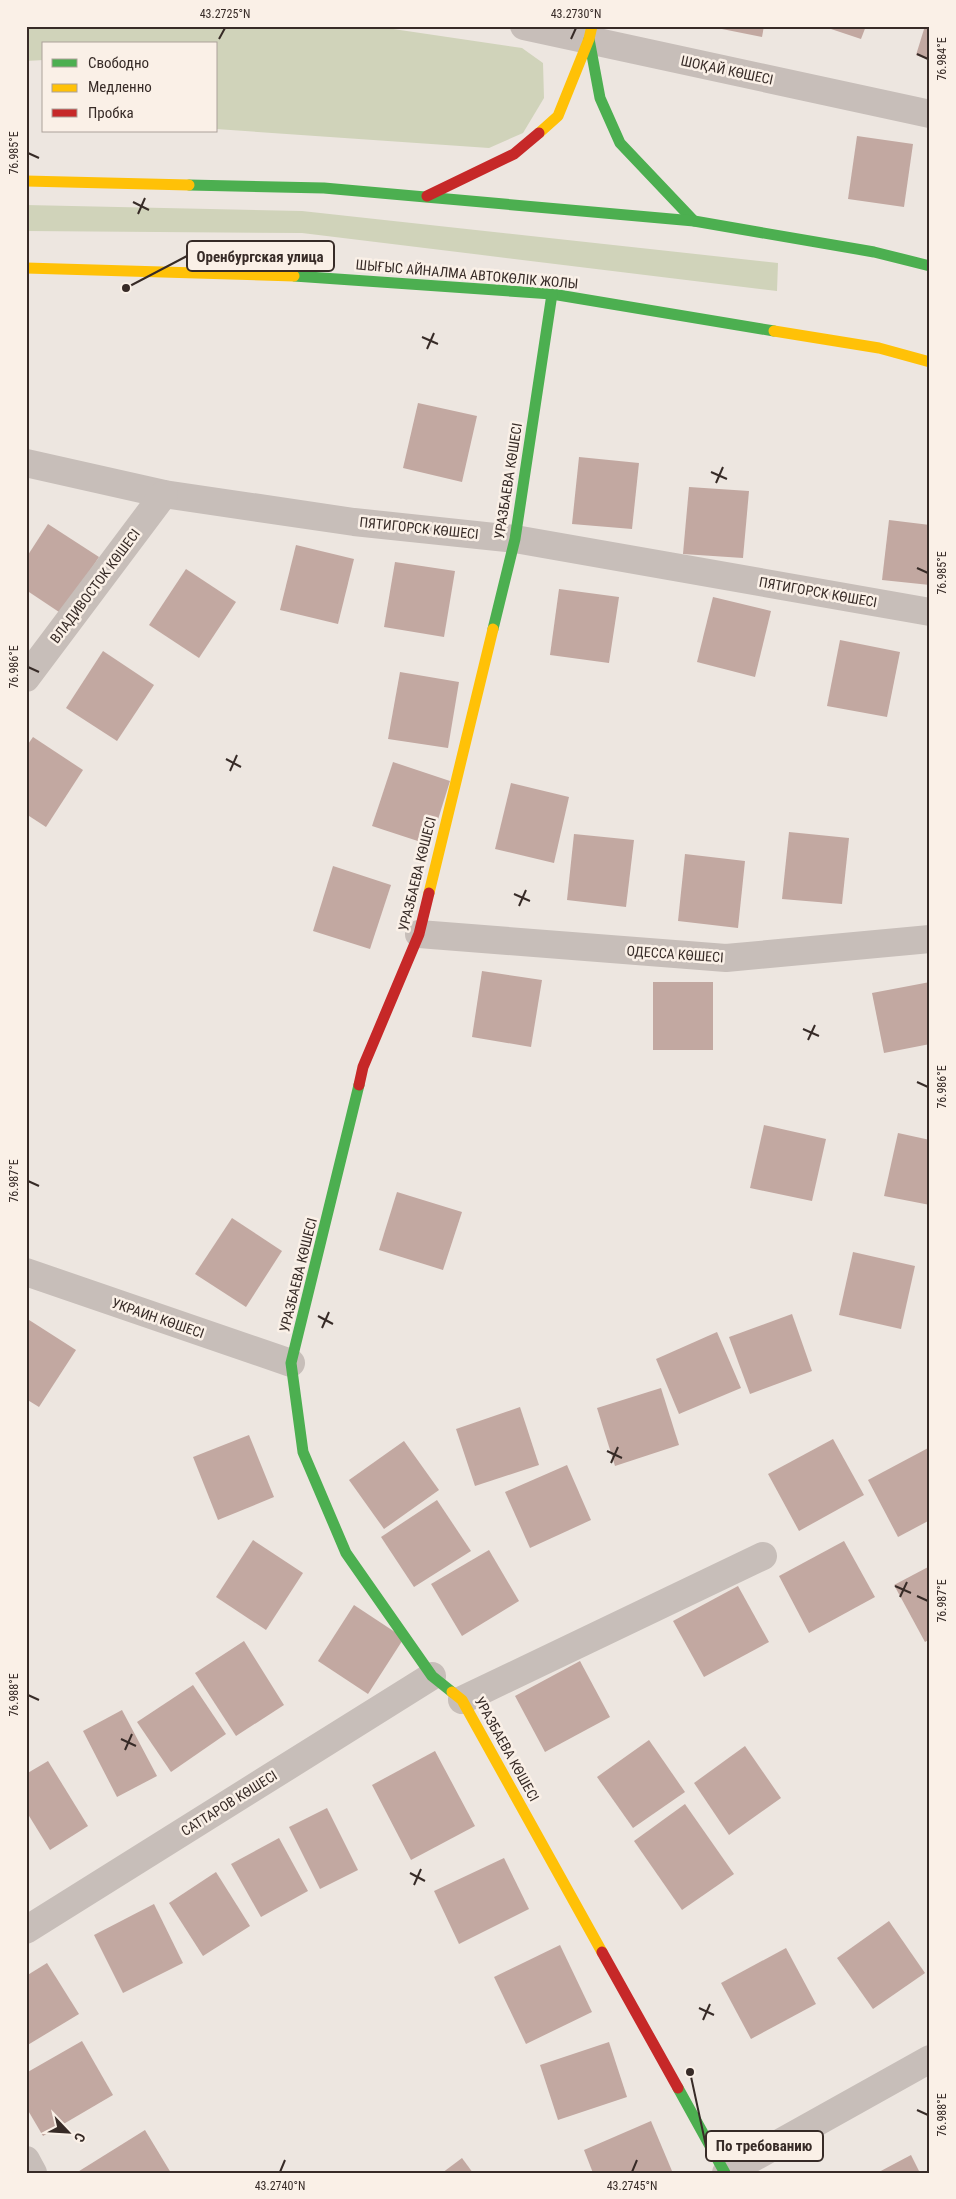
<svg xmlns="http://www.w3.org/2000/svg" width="956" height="2199" viewBox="0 0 956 2199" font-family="'Roboto Condensed',sans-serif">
<rect width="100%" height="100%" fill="#ede6e0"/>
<g fill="#d0d3ba">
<path d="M26 26H373L522 48 543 63 544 98 523 133 489 148 216 129V44H44V60L26 61Z"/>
<path d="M26 205 302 211 778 263 777 291 302 233 26 231Z"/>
</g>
<g fill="#c2a8a1">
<path d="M707 26H764L762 37Z"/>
<path d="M822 26H866L861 39Z"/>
<path d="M925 26H930V60L916 55Z"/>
<path d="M857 136 913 144 904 207 848 199Z"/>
<path d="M418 403 477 416 462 482 403 468Z"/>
<path d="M579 457 639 463 632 529 572 524Z"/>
<path d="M689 487 749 491 743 558 683 554Z"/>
<path d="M889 520 930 525V585L882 580Z"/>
<path d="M48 524 99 557 62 614 26 590V558Z"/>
<path d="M296 545 354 559 338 624 280 610Z"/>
<path d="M395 562 455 571 444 637 384 627Z"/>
<path d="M186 569 236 602 199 658 149 625Z"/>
<path d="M559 589 619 597 609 663 550 655Z"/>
<path d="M713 597 771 611 755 677 697 662Z"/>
<path d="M840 640 900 652 887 717 827 706Z"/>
<path d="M103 651 154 685 117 741 66 708Z"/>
<path d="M400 672 459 682 448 748 388 739Z"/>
<path d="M33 737 83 770 46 827 26 814V747Z"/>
<path d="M393 762 450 781 430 845 372 826Z"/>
<path d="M511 783 569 797 554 863 495 849Z"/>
<path d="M789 832 849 838 842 904 782 899Z"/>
<path d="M574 834 634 840 626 907 567 900Z"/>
<path d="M685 854 745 861 738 928 678 921Z"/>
<path d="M333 866 391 885 370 949 313 931Z"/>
<path d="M482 971 542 980 531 1047 472 1037Z"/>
<rect x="653" y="982" width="60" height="68"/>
<path d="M930 982V1044L884 1053 872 993Z"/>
<path d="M764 1125 826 1139 812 1201 750 1188Z"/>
<path d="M898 1133 930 1140V1205L884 1196Z"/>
<path d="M397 1192 462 1212 443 1270 379 1250Z"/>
<path d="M232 1218 282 1251 246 1307 195 1274Z"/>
<path d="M853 1252 915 1266 901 1329 839 1315Z"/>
<path d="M792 1314 812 1371 750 1394 729 1337Z"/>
<path d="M26 1318 76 1350 39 1407 26 1399Z"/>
<path d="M717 1332 741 1388 679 1414 656 1359Z"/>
<path d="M661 1388 679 1445 615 1466 597 1408Z"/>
<path d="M520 1407 539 1465 475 1486 456 1429Z"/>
<path d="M249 1435 274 1497 218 1520 193 1457Z"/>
<path d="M833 1439 864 1495 799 1531 768 1474Z"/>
<path d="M404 1441 439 1490 384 1529 349 1480Z"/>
<path d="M930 1447V1520L898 1537 868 1480Z"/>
<path d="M567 1465 591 1520 530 1548 505 1492Z"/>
<path d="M437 1500 471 1551 414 1587 381 1537Z"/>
<path d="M253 1540 303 1573 266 1630 216 1597Z"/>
<path d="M844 1541 875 1597 809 1633 779 1576Z"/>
<path d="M489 1550 519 1601 462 1636 431 1584Z"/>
<path d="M930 1566V1639L925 1642 894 1585Z"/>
<path d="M738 1586 769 1642 704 1677 673 1621Z"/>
<path d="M354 1605 404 1638 368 1694 318 1661Z"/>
<path d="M244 1641 284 1705 236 1736 195 1673Z"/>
<path d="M580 1661 610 1717 545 1752 515 1696Z"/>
<path d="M193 1685 226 1734 171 1772 137 1722Z"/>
<path d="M122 1710 157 1776 117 1797 83 1731Z"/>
<path d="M649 1740 685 1792 633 1828 597 1777Z"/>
<path d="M745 1746 781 1798 729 1835 694 1783Z"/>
<path d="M435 1751 475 1826 411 1860 372 1785Z"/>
<path d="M48 1761 88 1826 50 1850 26 1811V1774Z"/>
<path d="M685 1804 734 1874 682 1910 634 1841Z"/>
<path d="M327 1808 358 1870 320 1889 289 1827Z"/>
<path d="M279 1838 308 1891 261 1917 231 1864Z"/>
<path d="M504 1858 529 1909 459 1944 434 1891Z"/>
<path d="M216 1872 250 1926 203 1956 169 1903Z"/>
<path d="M154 1904 183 1963 123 1993 94 1935Z"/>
<path d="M889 1921 925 1973 873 2009 837 1958Z"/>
<path d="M560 1945 592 2012 526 2044 494 1977Z"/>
<path d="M786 1948 816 2004 751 2039 721 1983Z"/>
<path d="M47 1963 79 2014 26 2046V1976Z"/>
<path d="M82 2041 113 2095 43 2136 26 2107V2073Z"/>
<path d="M609 2042 627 2097 558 2120 540 2065Z"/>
<path d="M651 2121 672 2171 668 2173H593L584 2150Z"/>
<path d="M145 2130 171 2173H76Z"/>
<path d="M911 2155 920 2173H877Z"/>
<path d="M462 2158 473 2173H442Z"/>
</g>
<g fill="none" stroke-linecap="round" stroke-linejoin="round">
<g stroke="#c7beb9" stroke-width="28">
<path d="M524 26 930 114"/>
<path d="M26 463 164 494 354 522 515 539 930 612"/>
<path d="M26 678 164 494"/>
<path d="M419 934 726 958 930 939"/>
<path d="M26 1272 291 1363"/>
<path d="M462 1700 763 1556"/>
<path d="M26 1930 432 1676"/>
<path d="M26 2160 33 2173"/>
<path d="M726 2173 930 2059"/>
</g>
<g stroke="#4caf50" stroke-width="11">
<path d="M589 39 600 98 620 143 694 221"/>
<path d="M189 185 324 188 694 221 874 252 930 266"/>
<path d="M294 276 552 294 774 331"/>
<path d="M493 629 515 539 552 294"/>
<path d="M359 1085 291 1363 303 1452 346 1553 432 1676 452 1692"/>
<path d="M678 2088 725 2173"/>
</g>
<g stroke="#ffc107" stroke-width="11">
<path d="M539 133 558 116 589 39 592 26"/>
<path d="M26 181 189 185"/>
<path d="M26 268 294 276"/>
<path d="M774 331 879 348 930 362"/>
<path d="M429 893 493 629"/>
<path d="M452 1692 462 1700 602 1952"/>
</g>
<g stroke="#c62828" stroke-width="11">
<path d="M427 196 514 154 539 133"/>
<path d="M359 1085 363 1067 419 934 429 893"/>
<path d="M602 1952 678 2088"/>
</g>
</g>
<path fill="none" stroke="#372b27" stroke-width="2" d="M219 39 225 28M571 39 576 28M917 54 928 59M28 153 39 158M133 202 149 210M138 214 145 198M422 337 438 344M427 349 434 333M711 472 727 479M716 483 723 467M917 568 928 573M28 667 39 672M226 759 241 767M230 771 237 755M514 894 530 901M519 906 526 890M803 1029 819 1036M808 1040 815 1025M917 1082 928 1087M28 1181 39 1186M318 1316 333 1324M322 1328 329 1312M607 1451 622 1458M611 1463 618 1447M895 1586 911 1593M917 1596 928 1601M900 1597 907 1582M28 1695 39 1700M121 1739 136 1746M125 1750 132 1734M410 1873 425 1881M414 1885 421 1869M699 2008 714 2015M703 2020 710 2004M917 2110 928 2115M280 2172 285 2160M632 2172 637 2160"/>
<g text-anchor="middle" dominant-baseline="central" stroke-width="5" stroke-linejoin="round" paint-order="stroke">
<g font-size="14" fill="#372b27" stroke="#faf0e7">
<text transform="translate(727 70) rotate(12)">ШОҚАЙ КӨШЕСІ</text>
<text transform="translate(467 274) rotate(5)">ШЫҒЫС АЙНАЛМА АВТОКӨЛІК ЖОЛЫ</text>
<text transform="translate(508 481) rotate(-81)">УРАЗБАЕВА КӨШЕСІ</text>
<text transform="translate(419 528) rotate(6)">ПЯТИГОРСК КӨШЕСІ</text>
<text transform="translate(95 586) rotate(-53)">ВЛАДИВОСТОК КӨШЕСІ</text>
<text transform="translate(818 592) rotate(10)">ПЯТИГОРСК КӨШЕСІ</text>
<text transform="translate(417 874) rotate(-76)">УРАЗБАЕВА КӨШЕСІ</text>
<text transform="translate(675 954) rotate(4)">ОДЕССА КӨШЕСІ</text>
<text transform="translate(298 1275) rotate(-76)">УРАЗБАЕВА КӨШЕСІ</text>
<text transform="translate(158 1318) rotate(19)">УКРАИН КӨШЕСІ</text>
<text transform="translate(507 1749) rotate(61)">УРАЗБАЕВА КӨШЕСІ</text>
<text transform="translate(229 1803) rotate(-32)">САТТАРОВ КӨШЕСІ</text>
</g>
</g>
<path fill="none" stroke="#372b27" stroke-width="2" d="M126 288L187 256M690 2072L706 2146"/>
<g fill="#372b27" stroke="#faf0e7" stroke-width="2">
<circle cx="126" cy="288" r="5"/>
<circle cx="690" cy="2072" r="5"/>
</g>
<g fill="#faf0e7" stroke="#372b27" stroke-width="2">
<rect x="187" y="241" width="147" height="30" rx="5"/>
<rect x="706" y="2131" width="117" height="30" rx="5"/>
</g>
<g font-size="15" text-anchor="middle" font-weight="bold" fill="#372b27">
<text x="260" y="262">Оренбургская улица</text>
<text x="764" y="2151">По требованию</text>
</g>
<rect width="956" height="2199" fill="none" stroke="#faf0e7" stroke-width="55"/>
<rect x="42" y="42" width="175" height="90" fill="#faf0e7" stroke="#aca19a"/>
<rect x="52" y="59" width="25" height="8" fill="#4caf50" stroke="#aca19a"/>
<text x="88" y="68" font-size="15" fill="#372b27">Свободно</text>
<rect x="52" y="84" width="25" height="8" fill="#ffc107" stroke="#aca19a"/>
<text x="88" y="92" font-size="15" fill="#372b27">Медленно</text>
<rect x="52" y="109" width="25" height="8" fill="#c62828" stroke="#aca19a"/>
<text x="88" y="118" font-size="15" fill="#372b27">Пробка</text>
<g transform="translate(68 2132) rotate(115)" stroke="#faf0e7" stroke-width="4" paint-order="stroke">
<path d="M0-4L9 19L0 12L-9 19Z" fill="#372b27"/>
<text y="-8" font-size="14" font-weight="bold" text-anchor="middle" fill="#372b27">С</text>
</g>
<rect x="28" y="28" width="900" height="2144" fill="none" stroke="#372b27" stroke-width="2"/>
<g font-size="12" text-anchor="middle" fill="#372b27">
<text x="225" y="18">43.2725°N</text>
<text x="576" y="18">43.2730°N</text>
<text transform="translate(942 59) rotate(-90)" y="4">76.984°E</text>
<text transform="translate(14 153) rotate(-90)" y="4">76.985°E</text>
<text transform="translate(942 573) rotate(-90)" y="4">76.985°E</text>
<text transform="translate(14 667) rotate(-90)" y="4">76.986°E</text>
<text transform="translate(942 1087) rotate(-90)" y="4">76.986°E</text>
<text transform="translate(14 1181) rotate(-90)" y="4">76.987°E</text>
<text transform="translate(942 1601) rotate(-90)" y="4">76.987°E</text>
<text transform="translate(14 1695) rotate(-90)" y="4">76.988°E</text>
<text transform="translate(942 2115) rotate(-90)" y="4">76.988°E</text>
<text x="280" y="2190">43.2740°N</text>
<text x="632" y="2190">43.2745°N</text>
</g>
</svg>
